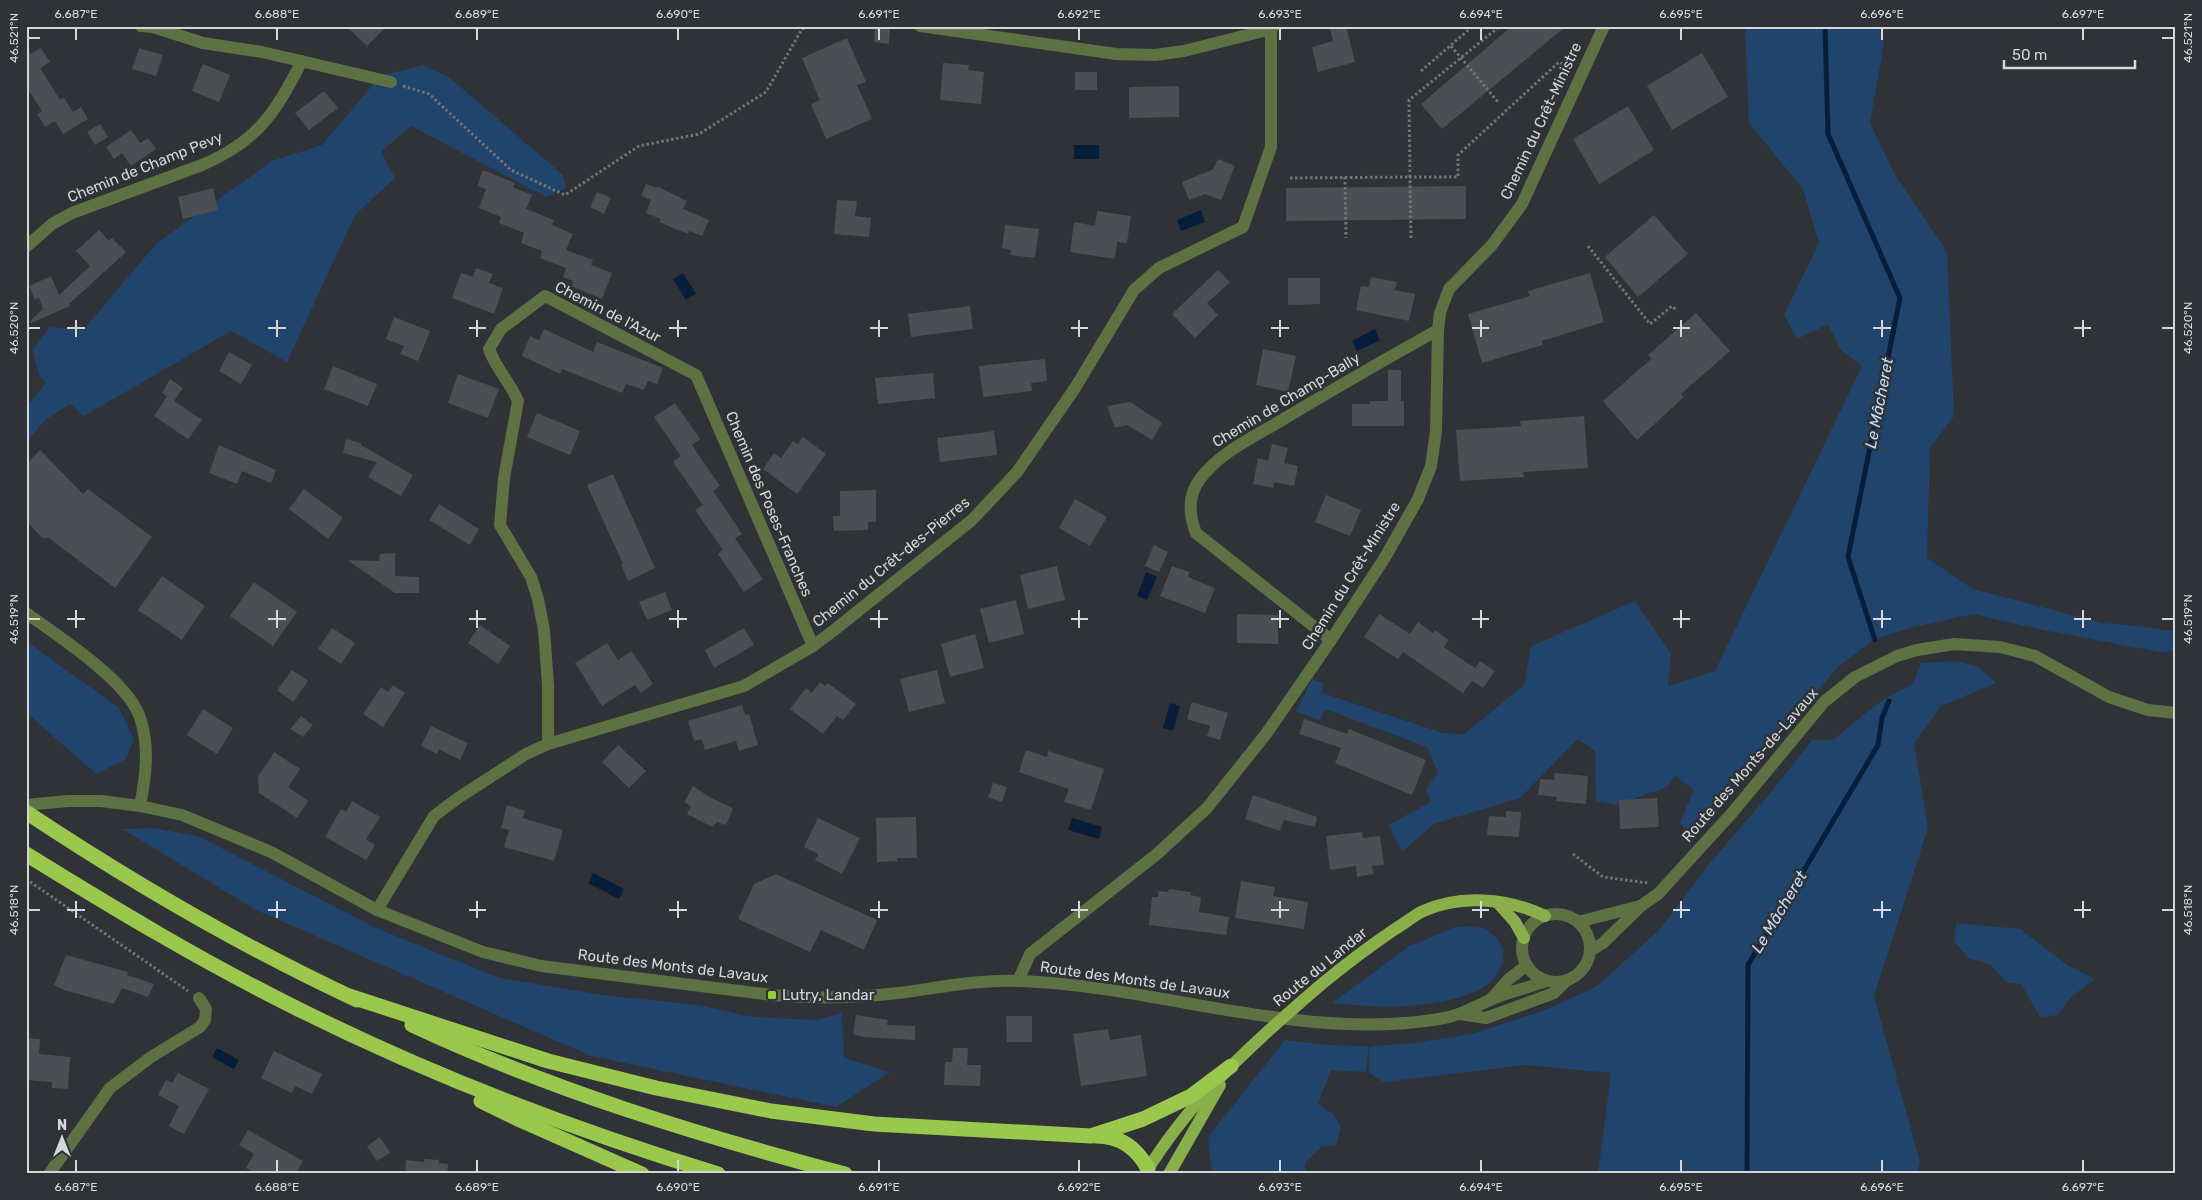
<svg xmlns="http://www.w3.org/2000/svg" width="2202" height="1200" viewBox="0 0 2202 1200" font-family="Rubik,sans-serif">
<rect width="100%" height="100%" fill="#2f3236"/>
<g fill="#20446c">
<path d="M1745 26H1878L1884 43 1870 123 1894 173 1947 252 1954 416 1930 448 1927 558 1973 589 2103 623 2146 627 2176 632V651L2160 652 2043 630 1973 614 1914 627 1875 639 1837 668 1691 840 1680 822 1694 790 1675 776 1668 787 1616 805 1596 801 1595 751 1578 739 1520 798 1434 824 1402 852 1388 825 1431 802 1426 789 1438 773 1427 747 1325 709 1320 720 1296 712 1312 679 1324 684 1322 693 1443 733 1464 734 1524 685 1531 646 1635 601 1671 654 1668 686 1715 671 1862 366 1841 350 1828 324 1797 339 1784 315 1819 243 1803 189 1749 123Z"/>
<path d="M423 65 450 78 563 175 566 188 546 197 411 126 381 152 395 178 355 215 287 362 231 331 84 416 70 404 45 420 26 443V408L46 382 39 377 33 350 50 327 83 330 157 243 272 161 322 145 380 76Z"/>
<path d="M26 641 119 708 134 739 126 759 96 774 26 712Z"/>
<path d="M1955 661 1979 667 1996 683 1941 706 1914 744 1928 828 1874 996 1920 1162 1917 1174H1598L1611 1073 1525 1065 1384 1082 1369 1073 1370 1046 1417 1043 1471 1034 1548 1009 1597 986 1659 930 1710 863 1772 791 1812 740H1834C1861 716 1880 699 1913 684L1921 663Z"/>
<path d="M154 828 200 837 376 928 500 978 603 995 697 1005 753 1017 816 1020 842 1013 844 1058 890 1072 836 1107 591 1056 256 910 122 829Z"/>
<path d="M1956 923 2020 929 2069 966 2095 979 2071 997 2058 1015 2040 1017 2021 984 2007 983 1991 965 1969 958 1954 942Z"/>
<path d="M1455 927C1463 927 1474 925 1482 928 1516 943 1506 978 1477 991 1432 1010 1380 1008 1332 1003L1408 947Z"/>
<path d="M1285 1040 1329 1045 1369 1046 1366 1072 1331 1070 1318 1104 1334 1115 1341 1127 1336 1145 1321 1147 1305 1163V1174H1212L1208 1137Z"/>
</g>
<g fill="#061e39">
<rect x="1074" y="145" width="25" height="14"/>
<path d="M1201 210 1205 222 1181 231 1177 220Z"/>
<path d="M683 273 696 294 686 300 673 279Z"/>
<path d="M1375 329 1380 340 1357 351 1352 341Z"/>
<path d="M1146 572 1157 577 1147 600 1137 596Z"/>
<path d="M1170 703 1180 706 1173 731 1163 728Z"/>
<path d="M1072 818 1102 827 1099 839 1068 830Z"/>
<path d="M593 873 624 889 619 899 588 883Z"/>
<path d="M217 1048 239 1060 234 1069 212 1057Z"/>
</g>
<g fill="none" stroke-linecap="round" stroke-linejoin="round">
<g stroke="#061e39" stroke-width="5">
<path d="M1825 26 1828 134 1900 298 1848 557 1875 640"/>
<path d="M1747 1174 1748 965 1878 745 1882 718 1889 701"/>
</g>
</g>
<g fill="#4b4f53">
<path d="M346 26H387L367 46Z"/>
<path d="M1346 26 1355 62 1318 72 1312 47 1333 41 1330 29Z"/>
<path d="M1512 26H1566L1442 129 1421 104Z"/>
<path d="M875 28 890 29 889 44 874 42Z"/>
<path d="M847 38 866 82 857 85 872 119 826 139 811 104 820 100 802 58Z"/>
<path d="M26 46 31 54 41 48 50 62 40 68 60 100 64 98 73 112 81 107 88 119 63 134 55 121 45 127 37 114 42 111 26 86Z"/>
<path d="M139 48 163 55 156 76 132 69Z"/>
<path d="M1702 53 1728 97 1672 130 1647 86Z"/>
<path d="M943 63 969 65 968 70 984 72 981 104 940 100Z"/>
<path d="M203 64 230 75 219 102 192 91Z"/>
<rect x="1075" y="72" width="22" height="18"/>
<path d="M1179 86V117L1129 118V87Z"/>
<path d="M324 91 338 108 309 130 295 113Z"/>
<path d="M1628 106 1654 150 1599 184 1573 139Z"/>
<path d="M100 124 108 137 95 145 87 132Z"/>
<path d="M131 130 140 143 148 138 156 149 131 166 122 153 114 159 106 147Z"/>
<path d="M1218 159 1235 166 1221 200 1205 194 1189 200 1182 182 1212 170Z"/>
<path d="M483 170 515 183 513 187 532 195 526 209 554 220 552 225 573 234 566 250 593 260 591 265 612 273 602 299 571 286 573 281 563 277 566 268 540 258 542 251 521 243 524 233 499 223 501 217 479 208 486 189 477 186Z"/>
<path d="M646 184 657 188V186L687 201 683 209 709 220 702 236 689 231 688 234 659 222 661 219 646 213 651 200 641 196Z"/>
<path d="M1466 186V219L1286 221V188Z"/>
<path d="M213 188 218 210 183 219 178 197Z"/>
<path d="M597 192 611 198 604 214 590 207Z"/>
<path d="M837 200 857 201 855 216 871 218 869 237 834 234Z"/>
<path d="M1097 211 1131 216 1127 243 1117 242 1115 259 1070 252 1074 222 1095 226Z"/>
<path d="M1654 215 1688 254 1638 297 1605 257Z"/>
<path d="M1005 225 1039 229 1035 258 1010 255 1011 250 1002 248Z"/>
<path d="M99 230 109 241 112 238 126 252 69 304 70 306 31 323 30 321 43 309 39 298 35 300 29 286 51 276 59 295 90 266 76 251Z"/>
<path d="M476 268 493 274 489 283 503 288 494 314 452 298 461 273 473 277Z"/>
<path d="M1218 270 1230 282 1207 303 1218 315 1195 338 1172 314Z"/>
<path d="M1590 273 1604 322 1542 341 1543 345 1482 363 1468 314 1530 296 1528 291Z"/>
<path d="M1371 277 1397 282 1395 290 1415 294 1409 321 1356 310 1361 286 1369 287Z"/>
<path d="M1288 278H1320V304L1288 305Z"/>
<path d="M970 306 973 329 911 337 908 314Z"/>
<path d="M1696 313 1730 351 1681 394 1684 397 1637 440 1603 401 1651 359 1648 355Z"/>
<path d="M394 317 430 331 418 361 400 354 404 346 386 339Z"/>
<path d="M544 329 593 352 597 342 663 368 657 384 648 381 644 390 626 384 622 393 562 369 560 374 522 356 530 336 539 340Z"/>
<path d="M1263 349 1296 356 1288 392 1256 385Z"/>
<path d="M229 352 252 365 241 384 219 371Z"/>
<path d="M1045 359 1047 381 1031 383 1032 391 983 397 979 366Z"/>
<path d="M333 366 377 384 368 406 324 389Z"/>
<path d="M1388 370H1401V401H1404V426H1352V404H1370V401H1388Z"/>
<path d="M933 373 935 398 878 404 875 378Z"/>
<path d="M458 374 499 389 488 418 448 403Z"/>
<path d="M170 379 183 388 174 401 202 420 188 439 154 416 167 396 162 393Z"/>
<path d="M1130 402 1162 423 1152 440 1127 425 1115 428 1107 406Z"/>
<path d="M675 403 700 439 692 445 720 486 713 491 742 534 735 538 763 579 744 592 718 554 723 550 695 510 703 505 673 462 681 456 654 417Z"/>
<path d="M537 413 580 431 570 455 527 437Z"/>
<path d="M1584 416 1588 468 1523 472 1524 477 1460 481 1456 430 1521 426 1520 421Z"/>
<path d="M994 431 997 455 940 462 937 438Z"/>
<path d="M803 437 826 454 797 494 763 469 774 453 781 458 793 441 798 444Z"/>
<path d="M346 439 361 443V445L413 475 401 496 368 477 377 462 343 453Z"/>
<path d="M1272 444 1288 448 1284 463 1298 466 1294 486 1274 482 1273 488 1253 484 1258 458 1268 461Z"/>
<path d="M219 445 276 470 271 483 242 471 237 484 209 473Z"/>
<path d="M40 450 83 494 88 489 152 537 115 588 49 538H42L26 520V465Z"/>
<path d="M613 474 655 568 628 581 621 564H623L587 485Z"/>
<path d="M304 489 343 518 328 539 289 509Z"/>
<path d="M876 490V522H868V530L834 531 833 516H840V491Z"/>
<path d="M1326 495 1361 510 1350 536 1315 522Z"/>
<path d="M1075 499 1107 517 1090 546 1059 528Z"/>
<path d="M439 504 479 529 470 545 429 520Z"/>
<path d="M1154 545 1168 552 1159 572 1145 566Z"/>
<path d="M395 553V576L419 577V593H395L347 560 379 561 380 554Z"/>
<path d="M1057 566 1065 600 1028 609 1020 575Z"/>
<path d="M1172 566 1189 572 1188 577 1215 588 1205 613 1160 596Z"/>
<path d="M162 576 205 606 182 640 138 610Z"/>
<path d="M254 582 297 612 273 646 230 616Z"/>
<path d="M665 592 672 610 647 620 639 602Z"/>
<path d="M1016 600 1024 634 989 643 980 609Z"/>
<path d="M1237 614 1278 615V644L1237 643Z"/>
<path d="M1379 614 1410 634 1418 622 1433 633 1435 630 1449 640 1444 647 1475 668 1480 661 1495 671 1483 688 1472 681 1463 693 1403 652 1398 659 1364 637Z"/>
<path d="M480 625 510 646 498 664 468 643Z"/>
<path d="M332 628 355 643 341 664 318 649Z"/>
<path d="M744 628 754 645 714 668 705 650Z"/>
<path d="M975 634 984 668 950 677 941 644Z"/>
<path d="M607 643 618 660 632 651 653 684 640 693 635 685 602 706 575 663Z"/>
<path d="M292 670 308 681 293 702 277 690Z"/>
<path d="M937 670 945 703 909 712 900 679Z"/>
<path d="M820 682 825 686 828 683 856 704 843 720 837 716 823 734 790 709 806 688 812 693Z"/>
<path d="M393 685 405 693 383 727 363 714 381 687 388 692Z"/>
<path d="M1192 702 1228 713 1220 740 1207 736 1210 726 1187 719Z"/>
<path d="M742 705 745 715 749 714 758 745 739 751 736 741 705 750 702 739 694 741 688 721Z"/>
<path d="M203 709 233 728 217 754 187 735Z"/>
<path d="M301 716 313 725 303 737 290 729Z"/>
<path d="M1304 719 1347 734 1349 729 1426 760 1412 795 1335 763 1341 748 1299 734Z"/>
<path d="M431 726 468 743 460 760 439 749 437 754 421 746Z"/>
<path d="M618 745 646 771 629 788 602 762Z"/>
<path d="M1026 750 1047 757 1048 751 1104 769 1091 810 1064 802 1069 789 1019 772Z"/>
<path d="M274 752 300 769 288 787 308 801 297 818 259 793 258 777Z"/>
<path d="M1555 773 1588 776 1586 804 1556 801 1557 797 1538 795 1540 779 1554 780Z"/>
<path d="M993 783 1007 787 1002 802 988 797Z"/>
<path d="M693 786 711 798 733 808 726 825 717 822 712 827 687 814 691 806 684 802Z"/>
<path d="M1253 795 1317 817 1315 827 1284 820 1280 831 1245 819Z"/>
<path d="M1657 798 1659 827 1620 829 1619 800Z"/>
<path d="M352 801 380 817 366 839 375 845 366 860 325 837 341 809 346 812Z"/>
<path d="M507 805 525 811 523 818 563 830 554 861 504 847 509 830 501 828Z"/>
<path d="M1506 811 1521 812 1519 837 1487 835 1489 816 1506 817Z"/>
<path d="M916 817 917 858H897V861L877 862 876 818Z"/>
<path d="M818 818 860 838 842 874 815 860 818 854 804 847Z"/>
<path d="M1362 832 1363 838 1380 836 1384 865 1372 866 1373 874 1357 877 1356 866 1330 870 1326 836Z"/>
<path d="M776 874 877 920 864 950 821 930 810 952 738 919 754 884Z"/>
<path d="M1241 881 1275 887 1273 896 1308 902 1304 929 1235 918Z"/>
<path d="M1169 889 1191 892 1190 895 1201 897 1199 912 1229 917 1226 935 1149 925 1152 897H1158V891L1168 892Z"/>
<path d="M66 955 128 972 127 975 154 984 148 997 122 988 114 1004 64 990 54 985Z"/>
<path d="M856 1015 888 1020 887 1025 915 1026V1040L863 1037 853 1034Z"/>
<path d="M1006 1016H1032V1042H1007Z"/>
<path d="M1108 1029 1110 1040 1141 1035 1147 1076 1081 1086 1073 1034Z"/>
<path d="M26 1038 40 1039 39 1054 70 1057 68 1089 52 1088V1082L26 1080Z"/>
<path d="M953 1048H968L967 1065H981L980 1086 944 1085 945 1062H952Z"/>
<path d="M274 1051 322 1074 312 1094 295 1086 292 1093 261 1078Z"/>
<path d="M178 1073 209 1089 184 1134 169 1126 179 1106 158 1095 166 1080 172 1083Z"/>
<path d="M248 1130 303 1161 296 1174H257L246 1168 254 1154 239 1145Z"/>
<path d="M380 1137 390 1153 377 1161 367 1146Z"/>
<path d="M424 1159 439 1160V1163L448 1164 447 1174H405L406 1160 424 1162Z"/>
</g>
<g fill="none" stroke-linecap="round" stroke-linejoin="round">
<g stroke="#717376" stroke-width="3" stroke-dasharray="2.5 2.5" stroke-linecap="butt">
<path d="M1451 46 1498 102"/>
<path d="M1421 71 1473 26"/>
<path d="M403 86 429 94 511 170 565 195 639 146 699 134 766 92 802 29 811 26"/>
<path d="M1345 177 1346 238"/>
<path d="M1290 178 1410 177 1409 100 1500 26"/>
<path d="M1411 238 1410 177H1458V155L1559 62 1571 68"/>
<path d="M1588 246 1650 324 1672 306 1677 311"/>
<path d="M1573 854 1603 877 1648 883"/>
<path d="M26 879 188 991"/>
</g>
<g stroke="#5e7143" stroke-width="12">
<path d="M141 26 153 27 203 43 262 52 391 82"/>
<path d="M920 26 1116 54 1155 55 1184 51 1271 29 1274 26"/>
<path d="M26 247 52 224 72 213 202 165C258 141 275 113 302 61"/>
<path d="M26 613C57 635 126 680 139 715 150 744 146 776 140 806"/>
<path d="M1331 640 1196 533C1189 515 1187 496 1200 479 1220 452 1254 437 1282 420 1334 389 1385 359 1438 330"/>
<path d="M548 744V685L544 630 538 599 531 577 500 525 504 478 518 401C510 382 496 369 489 349L501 329 545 296 696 375 813 646"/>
<path d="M26 805 68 801H101L140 806 182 815 271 852 377 910 483 952 541 966 772 995C814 999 855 998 898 993 938 988 979 979 1020 981 1159 986 1300 1042 1439 1019 1459 1016 1472 1008 1490 1000 1508 992 1528 988 1546 981"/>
<path d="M377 910 434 816 458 798 526 754 548 744 744 686 813 646 833 631 972 520 1017 472 1075 388 1134 290 1159 268 1243 227 1271 147V29"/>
<circle cx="1556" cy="948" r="34"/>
<path d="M1578 922 1640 906"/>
<path d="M1590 951 1603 943 1642 905 1658 894 1732 813 1824 702 1855 677 1897 656 1917 650 1954 644 2000 647 2035 656 2109 697 2148 710 2176 713"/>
<path d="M1018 981 1030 954 1157 854 1207 808 1266 734 1331 640 1384 559 1418 499 1431 466 1436 431 1438 330 1440 313 1449 289 1492 245 1522 204 1604 26"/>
<path d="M1491 999 1509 979 1527 965"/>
<path d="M1460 1014 1486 1018 1554 993 1566 981"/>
<path d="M49 1174 110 1088 151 1057 200 1027 205 1020 206 1009 199 998"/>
</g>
<g stroke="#89af4b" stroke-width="12">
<path d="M1498 903 1515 922 1524 938"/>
<path d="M1145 1174C1191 1098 1256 1040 1323 983 1346 964 1370 946 1395 929 1404 924 1412 917 1421 912 1459 894 1508 898 1545 916"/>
<path d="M1169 1174 1220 1085"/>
</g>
<g stroke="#99c84c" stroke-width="15">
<path d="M26 812C133 883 241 946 357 1000"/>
<path d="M26 854C115 909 203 962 296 1008 432 1076 574 1130 718 1174"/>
<path d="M349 996 548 1061 656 1088 771 1111 874 1124 1091 1136 1143 1119 1191 1096 1231 1066"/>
<path d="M412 1025C551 1090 698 1135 845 1174"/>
<path d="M481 1101 520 1120 642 1174"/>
<path d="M1096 1136C1120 1136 1137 1148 1148 1169"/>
</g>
</g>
<path fill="none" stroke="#d5d7d9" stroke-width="2" d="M76 28V40M277 28V40M477 28V40M678 28V40M879 28V40M1079 28V40M1280 28V40M1481 28V40M1681 28V40M1882 28V40M2083 28V40M28 38H40M2162 38H2174M76 320V337M277 320V337M477 320V337M678 320V337M879 320V337M1079 320V337M1280 320V337M1481 320V337M1681 320V337M1882 320V337M2083 320V337M28 328H40M67 328H85M268 328H286M469 328H486M669 328H687M870 328H888M1071 328H1088M1271 328H1289M1472 328H1489M1673 328H1690M1873 328H1891M2074 328H2091M2162 328H2174M76 610V628M277 610V628M477 610V628M678 610V628M879 610V628M1079 610V628M1280 610V628M1481 610V628M1681 610V628M1882 610V628M2083 610V628M28 619H40M67 619H85M268 619H286M469 619H486M669 619H687M870 619H888M1071 619H1088M1271 619H1289M1472 619H1489M1673 619H1690M1873 619H1891M2074 619H2091M2162 619H2174M76 901V918M277 901V918M477 901V918M678 901V918M879 901V918M1079 901V918M1280 901V918M1481 901V918M1681 901V918M1882 901V918M2083 901V918M28 910H40M67 910H85M268 910H286M469 910H486M669 910H687M870 910H888M1071 910H1088M1271 910H1289M1472 910H1489M1673 910H1690M1873 910H1891M2074 910H2091M2162 910H2174M76 1160V1172M277 1160V1172M477 1160V1172M678 1160V1172M879 1160V1172M1079 1160V1172M1280 1160V1172M1481 1160V1172M1681 1160V1172M1882 1160V1172M2083 1160V1172"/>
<rect fill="#98cb37" stroke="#2f3236" stroke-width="2" x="767" y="990" width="10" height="10" rx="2.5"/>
<g text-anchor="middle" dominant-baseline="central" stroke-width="5" stroke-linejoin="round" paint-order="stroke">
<g font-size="15" fill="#d5d7d9" stroke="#2f3236">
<text transform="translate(1541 121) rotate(-65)">Chemin du Crêt-Ministre</text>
<text transform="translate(145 167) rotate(-22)">Chemin de Champ Pevy</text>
<text transform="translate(608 312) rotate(27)">Chemin de l'Azur</text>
<text transform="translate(1286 400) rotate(-31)">Chemin de Champ-Bally</text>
<text transform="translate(769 504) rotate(67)">Chemin des Poses-Franches</text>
<text transform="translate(891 562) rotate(-39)">Chemin du Crêt-des-Pierres</text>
<text transform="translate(1351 576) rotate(-58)">Chemin du Crêt-Ministre</text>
<text transform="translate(1750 765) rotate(-49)">Route des Monts-de-Lavaux</text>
<text transform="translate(673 966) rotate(7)">Route des Monts de Lavaux</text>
<text transform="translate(1320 967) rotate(-39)">Route du Landar</text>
<text transform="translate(1135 980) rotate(8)">Route des Monts de Lavaux</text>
</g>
<g font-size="15" fill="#d5d7d9" stroke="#2f3236" text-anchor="start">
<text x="782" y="995">Lutry, Landar</text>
</g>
<g font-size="16" font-style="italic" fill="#c2ddfc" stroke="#2f3236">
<text transform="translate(1879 403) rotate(-79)">Le Mâcheret</text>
<text transform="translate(1779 912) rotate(-59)">Le Mâcheret</text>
</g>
</g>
<rect width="2202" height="1200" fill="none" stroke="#2f3236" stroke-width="55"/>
<g transform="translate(62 1138)" stroke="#2f3236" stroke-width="4" paint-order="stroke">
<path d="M0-4L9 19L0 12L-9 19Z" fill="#d5d7d9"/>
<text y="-8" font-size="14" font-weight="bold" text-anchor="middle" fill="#d5d7d9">N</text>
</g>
<path d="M2004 60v8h131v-8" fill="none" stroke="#d5d7d9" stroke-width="2.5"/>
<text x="2012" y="60" font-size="15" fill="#d5d7d9" stroke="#2f3236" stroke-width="4" paint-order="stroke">50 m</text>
<rect x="28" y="28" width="2146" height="1144" fill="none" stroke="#d5d7d9" stroke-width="2"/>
<g font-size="12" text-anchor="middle" fill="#d5d7d9">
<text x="76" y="18">6.687°E</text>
<text x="277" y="18">6.688°E</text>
<text x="477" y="18">6.689°E</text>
<text x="678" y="18">6.690°E</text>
<text x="879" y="18">6.691°E</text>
<text x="1079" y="18">6.692°E</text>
<text x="1280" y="18">6.693°E</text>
<text x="1481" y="18">6.694°E</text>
<text x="1681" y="18">6.695°E</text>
<text x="1882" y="18">6.696°E</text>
<text x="2083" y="18">6.697°E</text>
<text transform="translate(14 38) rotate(-90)" y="4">46.521°N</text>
<text transform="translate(2188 38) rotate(-90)" y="4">46.521°N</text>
<text transform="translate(14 328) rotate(-90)" y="4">46.520°N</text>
<text transform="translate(2188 328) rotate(-90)" y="4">46.520°N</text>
<text transform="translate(14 619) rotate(-90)" y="4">46.519°N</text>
<text transform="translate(2188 619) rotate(-90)" y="4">46.519°N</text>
<text transform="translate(14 910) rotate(-90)" y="4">46.518°N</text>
<text transform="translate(2188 910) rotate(-90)" y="4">46.518°N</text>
<text x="76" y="1191">6.687°E</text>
<text x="277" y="1191">6.688°E</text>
<text x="477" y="1191">6.689°E</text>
<text x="678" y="1191">6.690°E</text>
<text x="879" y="1191">6.691°E</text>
<text x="1079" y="1191">6.692°E</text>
<text x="1280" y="1191">6.693°E</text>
<text x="1481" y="1191">6.694°E</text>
<text x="1681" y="1191">6.695°E</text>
<text x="1882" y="1191">6.696°E</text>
<text x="2083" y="1191">6.697°E</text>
</g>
</svg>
